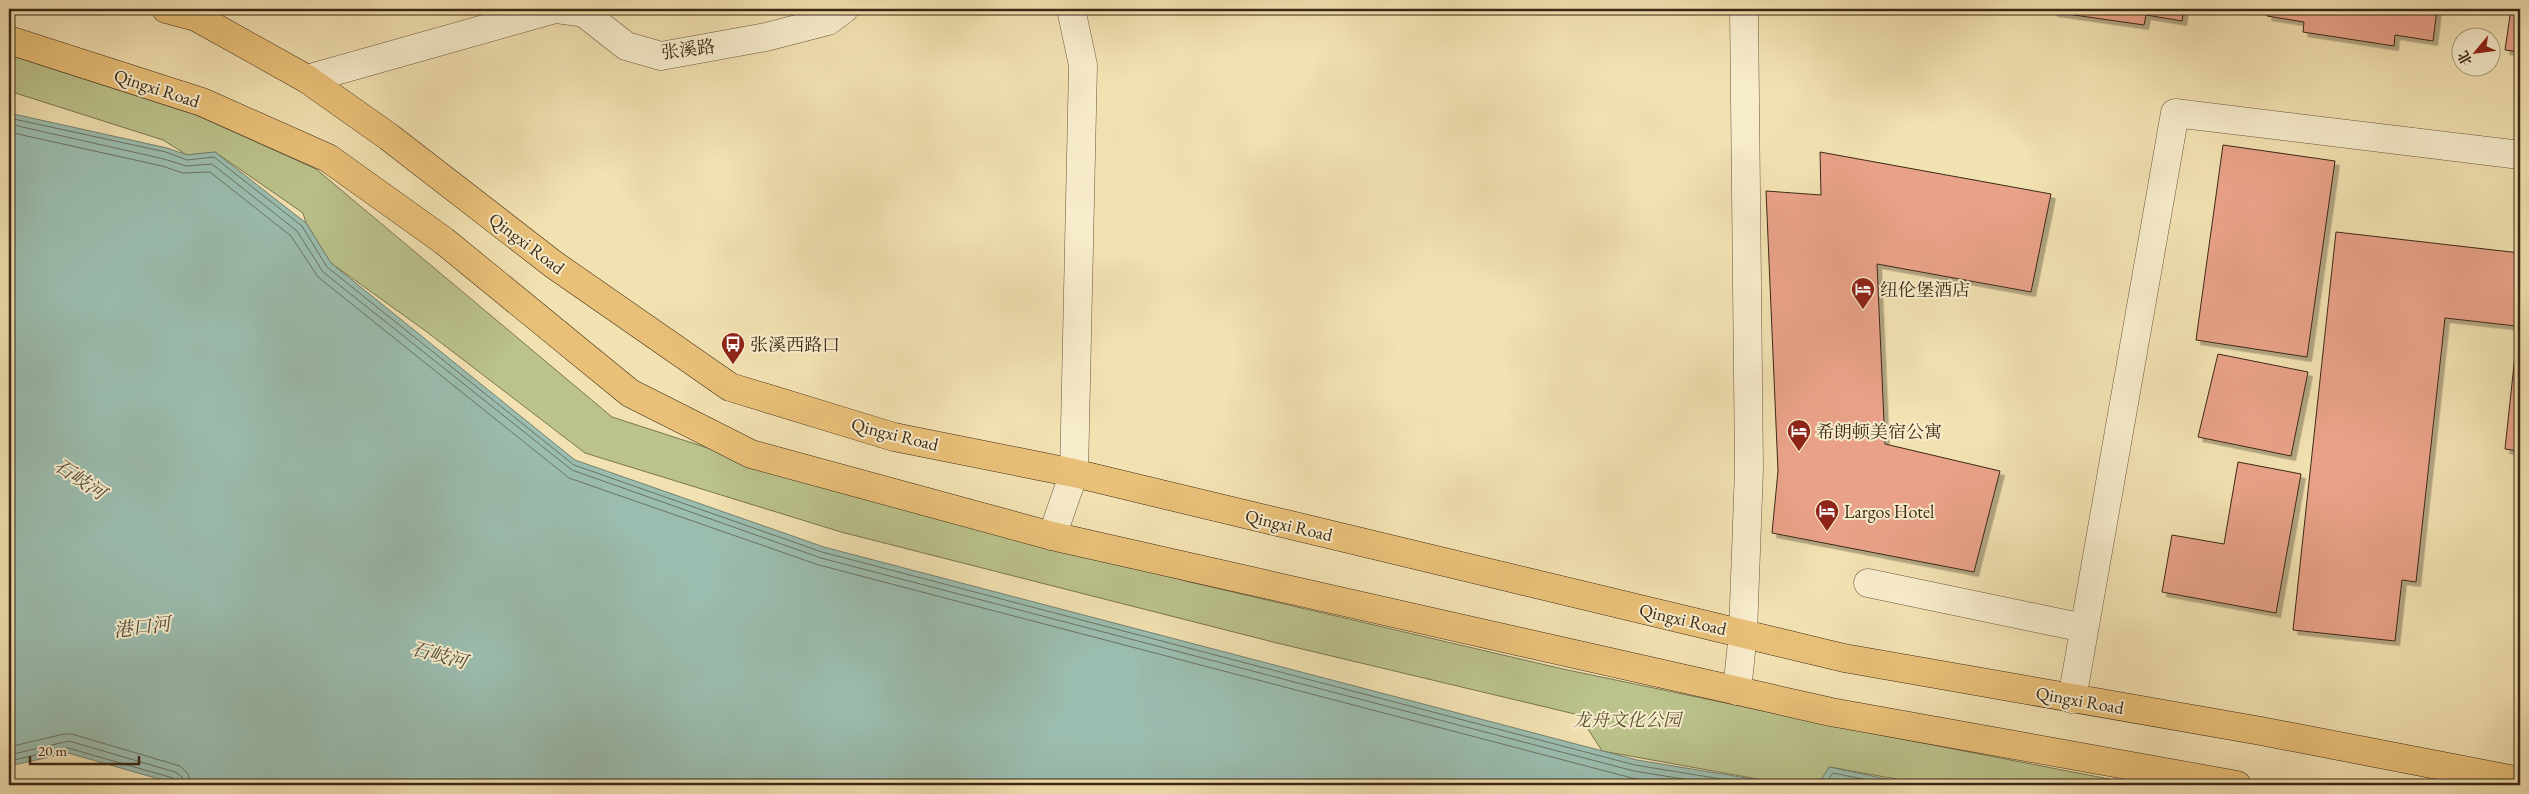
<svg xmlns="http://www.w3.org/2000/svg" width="2529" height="794" viewBox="0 0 2529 794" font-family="'EB Garamond','Noto Serif SC',serif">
<defs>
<filter id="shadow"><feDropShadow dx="4.5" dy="4.5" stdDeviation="0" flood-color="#0004"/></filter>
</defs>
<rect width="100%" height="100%" fill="#f2e1b1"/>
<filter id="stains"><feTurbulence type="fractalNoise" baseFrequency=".004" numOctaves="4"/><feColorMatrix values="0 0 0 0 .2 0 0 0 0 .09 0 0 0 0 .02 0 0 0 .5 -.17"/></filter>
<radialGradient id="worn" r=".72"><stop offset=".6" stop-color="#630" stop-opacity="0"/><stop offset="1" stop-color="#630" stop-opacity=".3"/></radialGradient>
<path fill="#bbc28b" stroke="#7b7550" d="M9 55 196 115 316 169 612 417 841 491 1194 583 1563 669 1850 729 2140 785H1929L1830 767 1818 785H1791L1602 751 1579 715 1277 643 841 532 585 453 427 332 331 263 306 223 303 213 215 152 187 155 163 140 9 91Z"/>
<g fill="#9bbdaf" stroke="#758171">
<path d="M9 113 167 148 187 155 215 152 306 223 331 263 575 460 824 547 1637 760 1789 785H180L68 753 9 766Z"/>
<path d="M1829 767 1915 785H1818Z"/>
</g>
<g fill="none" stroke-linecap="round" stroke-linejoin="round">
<g stroke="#6b7262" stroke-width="1">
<path d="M9 118 166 152 187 160 214 157 302 226 327 267 574 465 822 552 1635 765 1758 785"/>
<path d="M9 124 164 159 186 166 212 164 297 231 323 272 572 470 821 558 1634 771 1720 785"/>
<path d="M9 132 162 166 183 173 210 172 291 236 318 277 569 478 819 565 1632 778 1674 785"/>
<path d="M9 747 64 734H72L180 766 188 774 191 785"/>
<path d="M9 755 69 741 175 772 182 777 184 785"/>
<path d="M9 761 68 748 173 778 178 785"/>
<path d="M1824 785 1833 773 1892 785"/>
</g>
</g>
<g fill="#e9a289" stroke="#3b2815" filter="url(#shadow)">
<path d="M2053 9H2184L2182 21 2146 15 2144 25 2053 12Z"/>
<path d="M2268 9H2437L2433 41 2395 35 2394 46 2303 32 2304 22 2267 16Z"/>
<path d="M2511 9H2520V52L2505 50Z"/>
<path d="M2223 145 2335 161 2307 357 2196 340Z"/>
<path d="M1820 152 2051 194 2031 292 1877 264 1885 444 2000 471 1974 572 1772 533 1778 471 1766 191 1821 195Z"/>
<path d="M2336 232 2520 253V288L2516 326 2445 318 2416 582 2402 580 2395 641 2293 630Z"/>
<path d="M2520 308V451L2505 449Z"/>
<path d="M2218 354 2308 372 2291 456 2198 437Z"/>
<path d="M2238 462 2301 474 2276 613 2162 592 2172 535 2224 544Z"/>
</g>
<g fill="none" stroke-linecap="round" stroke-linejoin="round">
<g stroke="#69563c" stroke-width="29">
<g id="minor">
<path d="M307 79 555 9 584 13 626 46 661 56 766 37 828 21 844 9"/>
<path d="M1052 536 1074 473 1083 65 1071 9"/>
<path d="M1868 583 2084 628"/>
<path d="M1737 691 1743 633 1749 469 1744 9"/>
<path d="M2072 699 2175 113 2520 155"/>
</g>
</g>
<g stroke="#3b2815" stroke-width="29">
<g id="major">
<path d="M166 9 196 17 307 79 389 137 553 264 730 387 894 437 1074 473 1844 658 2261 731 2520 781"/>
<path d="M9 40 202 102 328 158 444 241 630 393 751 454 1052 536 1831 712 2237 785"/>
</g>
</g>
<use href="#minor" stroke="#f7eccc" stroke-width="28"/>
<use href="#major" stroke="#e9c078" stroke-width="28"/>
</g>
<defs>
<g id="hotel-pin" transform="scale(1.25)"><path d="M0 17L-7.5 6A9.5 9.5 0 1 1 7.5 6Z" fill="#8f2418" stroke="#f7eccc"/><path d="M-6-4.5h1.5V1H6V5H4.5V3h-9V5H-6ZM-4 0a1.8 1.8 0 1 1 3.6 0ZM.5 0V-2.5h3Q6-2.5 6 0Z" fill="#fff"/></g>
<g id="bus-pin" transform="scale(1.25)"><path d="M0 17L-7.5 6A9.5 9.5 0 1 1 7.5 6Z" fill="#8f2418" stroke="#f7eccc"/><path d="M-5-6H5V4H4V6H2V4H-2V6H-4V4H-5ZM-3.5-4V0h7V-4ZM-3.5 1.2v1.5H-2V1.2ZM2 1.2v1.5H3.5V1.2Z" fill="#fff"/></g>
</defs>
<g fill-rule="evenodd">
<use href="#hotel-pin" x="1863" y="289"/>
<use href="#bus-pin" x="733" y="344"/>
<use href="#hotel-pin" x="1799" y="431"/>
<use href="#hotel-pin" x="1827" y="511"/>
</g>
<g text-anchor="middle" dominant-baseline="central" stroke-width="4" stroke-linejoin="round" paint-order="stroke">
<g font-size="18" fill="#3b2815" stroke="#f7eccc">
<text transform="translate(688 49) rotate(-7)">张溪路</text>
<text transform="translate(157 88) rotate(18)">Qingxi Road</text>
<text transform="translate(527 243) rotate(37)">Qingxi Road</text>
<text transform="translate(895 434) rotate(14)">Qingxi Road</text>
<text transform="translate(1289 525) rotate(13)">Qingxi Road</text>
<text transform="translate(1683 619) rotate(13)">Qingxi Road</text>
<text transform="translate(2080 700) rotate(10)">Qingxi Road</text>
</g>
<g font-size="18" fill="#3b2815" stroke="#f7eccc" text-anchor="start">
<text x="1880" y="289">纽伦堡酒店</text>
<text x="750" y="344">张溪西路口</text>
<text x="1816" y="431">希朗顿美宿公寓</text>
<text x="1844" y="511">Largos Hotel</text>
</g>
<g font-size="18" font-style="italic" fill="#5b4e32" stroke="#f7eccc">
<text x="1627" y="719">龙舟文化公园</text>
</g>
<g font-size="19" font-style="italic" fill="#534d3c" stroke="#f7eccc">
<text transform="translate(80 479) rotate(34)">石岐河</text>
<text transform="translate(142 627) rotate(-7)">港口河</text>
<text transform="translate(439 655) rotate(15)">石岐河</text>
</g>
</g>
<rect width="2529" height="794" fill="none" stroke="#f2e1b1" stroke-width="30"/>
<rect x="10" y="10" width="2509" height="774" fill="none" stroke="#3b2815" stroke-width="2.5"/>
<rect x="15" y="15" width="2499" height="764" fill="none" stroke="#3b2815"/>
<g transform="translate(2476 52) rotate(241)"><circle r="24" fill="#f7eccc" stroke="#ac9e83"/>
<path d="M0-4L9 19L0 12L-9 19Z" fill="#8f2418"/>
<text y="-8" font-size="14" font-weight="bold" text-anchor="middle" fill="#3b2815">北</text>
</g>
<path d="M30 756v8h109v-8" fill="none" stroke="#3b2815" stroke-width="2.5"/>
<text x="38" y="756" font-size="15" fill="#3b2815" stroke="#f7eccc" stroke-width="4" paint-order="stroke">20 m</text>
<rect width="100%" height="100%" filter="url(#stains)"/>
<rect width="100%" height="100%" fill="url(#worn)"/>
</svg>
